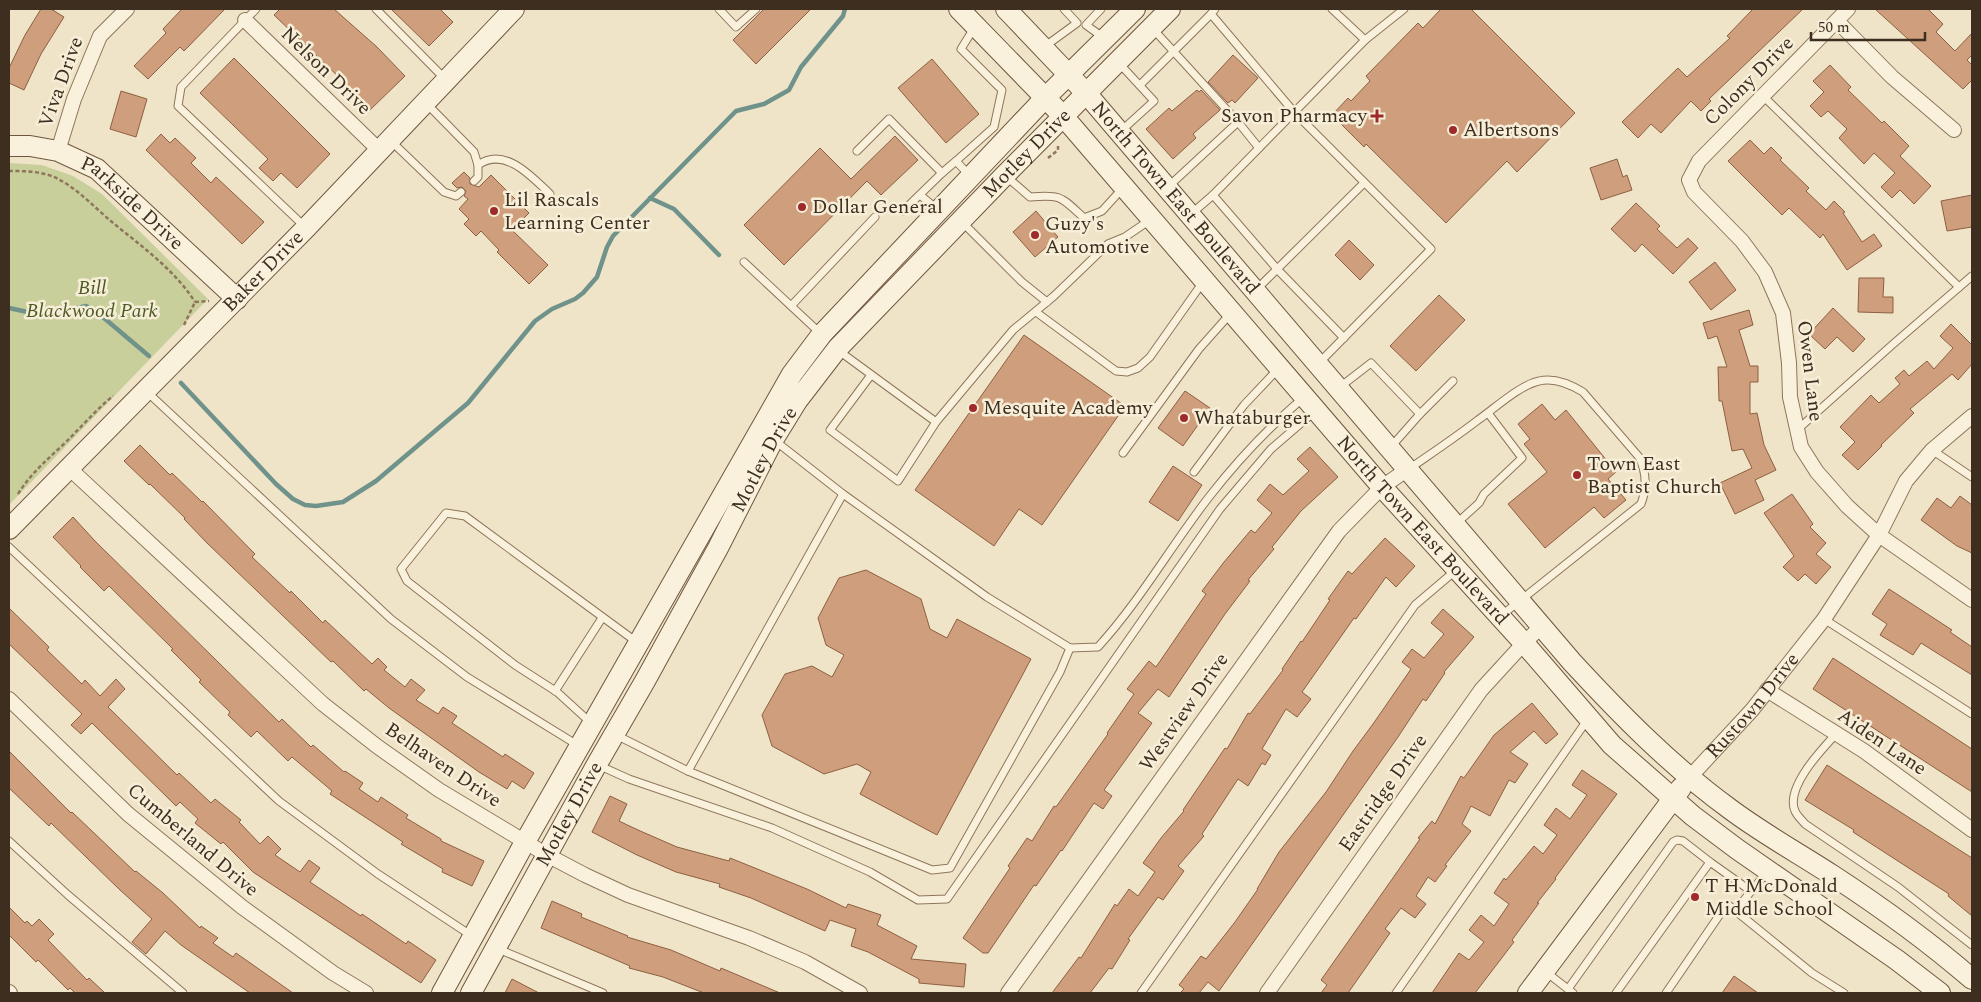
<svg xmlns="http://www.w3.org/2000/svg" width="1981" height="1002" viewBox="0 0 1981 1002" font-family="Spectral,serif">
<rect width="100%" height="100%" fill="#f0e4c8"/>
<path fill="#c9cf9b" d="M9 163 42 165 73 176 102 194 208 299 9 505Z"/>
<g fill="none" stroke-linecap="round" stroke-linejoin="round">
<g stroke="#6f938a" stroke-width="4.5">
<path d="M650 198 674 209 719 255"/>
<path d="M9 308 37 314H53L86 306 98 313 149 356"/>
<path d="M181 383 276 484 293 499 305 505 316 506 343 502 376 481 468 403 535 321 552 309 575 299 583 293 597 277 607 247 613 236 736 111 764 104 789 90 801 67 843 16 845 9"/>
</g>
</g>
<g fill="#cf9f7d" stroke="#8d5f41">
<path d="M41 9H51L64 17 41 54 24 90 9 83V68L25 35Z"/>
<path d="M182 9H225L184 51 180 47 148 79 134 66 166 33 163 29Z"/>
<path d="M280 9H334L377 47 405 76 370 110 343 81 274 15Z"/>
<path d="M391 9H440L453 22 429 46Z"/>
<path d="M764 9H811L756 64 733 40Z"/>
<path d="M1441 9H1471L1575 113 1517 172 1507 161 1446 223 1366 144 1364 147 1332 115 1348 98 1351 101 1370 81 1366 76 1418 23 1423 28Z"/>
<path d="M1753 9H1803L1709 99 1711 101 1701 111 1691 101 1661 133 1651 124 1638 138 1622 122 1678 68 1687 77 1730 38 1727 36Z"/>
<path d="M1875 9H1928L1943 24 1936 32 1955 51 1972 33V55L1967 60 1972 65V80L1963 89Z"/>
<path d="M1233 55 1258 78 1235 103 1232 100 1228 103 1208 82Z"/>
<path d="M234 58 330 154 297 188 281 173 273 181 259 168 268 159 200 93Z"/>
<path d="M932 59 979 114 946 143 898 88Z"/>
<path d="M1830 65 1851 87 1848 90 1882 123 1884 121 1909 146 1900 156 1931 186 1914 204 1900 190 1892 198 1881 187 1895 173 1874 153 1864 164 1839 138 1847 129 1828 111 1821 117 1810 106 1824 92 1813 81Z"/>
<path d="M1197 90 1199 92 1201 90 1220 110 1193 134 1196 138 1173 159 1146 129 1169 108 1172 111Z"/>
<path d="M121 91 147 99 136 137 110 129Z"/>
<path d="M161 134 170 143 175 138 196 158 191 163 211 183 216 177 264 222 242 244 146 150Z"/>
<path d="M895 136 918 160 881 195 867 181 784 265 744 225 820 148 851 179Z"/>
<path d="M1750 140 1764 154 1771 147 1782 158 1780 160 1809 188 1806 191 1826 210 1834 201 1845 212 1843 213 1862 242 1874 234 1882 246 1847 270 1823 234 1820 238 1789 208 1782 215 1728 161Z"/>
<path d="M1617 159 1623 177 1627 175 1632 190 1601 200 1590 168Z"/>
<path d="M464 172 470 178V184L479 187 491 175 529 213 512 230 548 265 529 284 497 252 499 250 481 231 476 236 464 224 469 219 459 209 468 199 464 196 466 191 462 187 457 188 452 183Z"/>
<path d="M1972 195V227L1947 231 1941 201Z"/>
<path d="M1636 203 1660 226 1657 229 1677 248 1688 238 1698 248 1673 274 1642 244 1635 252 1611 229Z"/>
<path d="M1036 211 1058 237 1035 257 1013 232Z"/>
<path d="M1349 240 1374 265 1360 280 1335 255Z"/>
<path d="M1715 262 1736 290 1711 310 1689 282Z"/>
<path d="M1859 278H1884L1883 297H1893V313L1858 312Z"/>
<path d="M1439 295 1465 320 1416 371 1390 346Z"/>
<path d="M1833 308 1865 339 1853 352 1837 337 1825 349 1809 334Z"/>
<path d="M1749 310 1753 325 1739 330 1750 366H1758V382H1750V414L1757 413 1764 445 1776 470 1755 480 1764 500 1735 514 1720 483 1752 468 1743 449 1732 451 1722 401H1719L1718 367H1727L1717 336 1708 339 1703 323Z"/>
<path d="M1951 324 1972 345V364L1958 380 1952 374 1910 409 1914 413 1881 445 1882 446 1858 470 1842 455 1855 442 1840 427 1871 395 1879 403 1900 384 1895 378 1904 370 1909 376 1927 361 1934 369 1953 348 1940 336Z"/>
<path d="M1024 335 1125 406 1042 525 1019 509 994 546 915 490Z"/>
<path d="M1185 391 1210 408 1183 446 1158 428Z"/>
<path d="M1542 404 1555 420 1566 410 1616 472 1608 479 1626 500 1604 518 1594 507 1545 548 1508 504 1547 472 1524 444 1530 439 1518 424Z"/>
<path d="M140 445 170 475 172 473 202 502 203 501 255 554 252 557 290 593 291 591 323 623 325 620 372 664 378 658 387 667 384 670 405 687 411 679 425 690 416 700 438 714 443 707 457 716 452 723 503 757 505 754 534 773 524 789 512 781 507 789 479 772 389 708 366 689 364 691 333 661 331 662 207 543 184 519 185 518 150 484 149 485 124 461Z"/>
<path d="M1310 447 1338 477 1301 511 1272 547 1274 549 1248 580 1250 581 1225 614 1169 697 1158 689 1138 713 1152 723 1104 790 1112 796 1103 809 1094 803 1062 851 1061 850 1036 886 1034 885 988 953H983L963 938 1010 868 1008 866 1027 838 1032 841 1054 806 1056 807 1108 734 1107 733 1134 694 1127 689 1149 661 1156 667 1206 594 1202 591 1224 562 1251 530 1255 533 1272 513 1257 500 1270 484 1283 495 1309 471 1297 459Z"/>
<path d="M1173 466 1202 485 1178 521 1149 502Z"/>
<path d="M1792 494 1813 524 1810 527 1826 543 1816 554 1831 567 1816 584 1805 574 1798 581 1783 567 1794 556 1764 513Z"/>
<path d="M1960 496 1972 505V553L1957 546 1921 520 1937 498 1951 508Z"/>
<path d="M73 517 95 541 279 722 282 719 311 747 313 745 344 772 345 771 363 783 359 789 378 802 381 797 408 815 406 818 441 839V841L484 861 472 886 442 872 443 869 401 844 403 842 330 794 332 791 292 757 288 761 257 731 251 737 228 715 230 712 199 682 201 680 171 650 173 649 109 586 104 591 80 567 81 566 53 537Z"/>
<path d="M1385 538 1415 566 1396 587 1386 577 1356 619 1354 618 1302 692 1311 699 1297 717 1286 709 1262 749 1271 755 1265 765 1262 763 1248 786 1238 779 1202 834 1204 836 1178 866 1184 871 1163 900 1158 897 1128 939 1130 940 1112 969 1109 968 1090 993H1052L1079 957 1081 958 1115 904 1117 906 1129 889 1138 896 1155 872 1143 863 1161 838 1184 811 1183 810 1225 748 1227 749 1248 713 1250 714 1283 670 1282 669 1301 641 1302 642 1330 600 1328 599 1348 571 1352 574Z"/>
<path d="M866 570 921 599 930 629 947 638 957 619 1031 659 937 835 860 794 871 772 857 764 824 774 772 746 762 715 785 674 812 666 832 677 844 655 826 645 818 618 839 578Z"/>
<path d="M1889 589 1952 630 1950 632 1972 647V675L1921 643 1913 655 1880 635 1887 624 1872 614Z"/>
<path d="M9 608 49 647 47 650 82 684 85 680 100 696 116 679 125 689 108 707 177 775 179 773 211 803 215 799 241 820 239 822 260 844 268 836 281 849 275 855 300 872 309 860 320 868 310 882 361 916 362 914 406 944 408 941 436 960 421 983 253 872 223 842 221 844 195 823 198 819 180 802 176 806 92 723 81 734 71 725 82 714 9 644Z"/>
<path d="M1443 609 1474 637 1444 672 1445 673 1426 701 1423 699 1398 737 1219 991 1208 982 1199 993H1180L1184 989 1179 985 1201 956 1206 959 1235 922 1258 889H1257L1279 852 1326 792 1353 751 1373 724 1411 669 1402 662 1412 649 1424 658 1444 634 1431 623Z"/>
<path d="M1833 658 1972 749V792L1813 689Z"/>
<path d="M1532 703 1558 734 1546 744 1534 731 1510 752 1528 764 1515 783 1509 780 1490 816 1471 806 1462 824 1471 831 1445 865 1447 866 1435 882 1428 877 1416 896 1426 904 1415 918 1401 908 1385 929 1390 933 1348 993H1321L1327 985 1321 980 1395 875 1420 839 1418 838 1432 821 1435 824 1461 776 1464 778 1494 735Z"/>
<path d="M9 751 71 813 72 812 135 872 136 871 163 893 200 928 201 926 218 938 213 943 233 957 236 953 293 993H250L181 945 165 931 146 954 132 942 152 919 120 890 51 823 49 826 9 788Z"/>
<path d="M1827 765 1972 858V916L1948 896 1949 894 1853 832 1854 830 1805 800Z"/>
<path d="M1582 770 1617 794 1555 878 1556 879 1537 903H1539L1512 940 1514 942 1475 993H1432L1459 953 1469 960 1484 942 1469 930 1481 915 1494 926 1509 904 1494 893 1504 878 1506 880 1534 846 1543 854 1557 835 1544 825 1556 808 1570 819 1587 795 1572 785Z"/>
<path d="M610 796 627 804 619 821 638 830 677 847 729 861 730 858 807 889 846 908 848 904 881 915 877 925 917 946 911 959 966 964 964 987 919 983V979L868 952 851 946 856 929 830 920 825 931 751 898 719 887 720 884 676 872 637 855 592 832Z"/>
<path d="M552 901 582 914 581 917 628 936 627 937 671 950 720 971 721 968 780 993H704L663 977 629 968 630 966 541 928Z"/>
<path d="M9 907 25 923 27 921 32 926 39 919 54 934 48 940 87 980 89 978 105 993H75L70 988 68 990 38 960 36 962 9 935Z"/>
<path d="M1734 976 1758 993H1722Z"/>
<path d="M512 979 539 993H505Z"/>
</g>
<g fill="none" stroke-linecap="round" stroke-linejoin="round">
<g stroke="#8d765c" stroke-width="9">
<g id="lane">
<path d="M256 9 181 87 178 106 304 226"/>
<path d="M376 9 446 80"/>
<path d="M719 9 736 27 756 9"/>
<path d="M1101 9 1086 25 1104 38"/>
<path d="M1215 9 1211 14 1294 112 1431 249 1319 363"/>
<path d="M1154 30 1238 122 1169 186"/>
<path d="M1365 40 1404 9"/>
<path d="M1044 47 1077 23 1064 9"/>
<path d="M1118 62 1154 101 1121 131"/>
<path d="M1140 85 1211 14"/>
<path d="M1763 96 1959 287"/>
<path d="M427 104 474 152 478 165V177L474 181"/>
<path d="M1238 122 1259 148"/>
<path d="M391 141 444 192 456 196 461 192"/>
<path d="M857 151 889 119 942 173 903 211"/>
<path d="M478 165C505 146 532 177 550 194"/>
<path d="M942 173 956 161"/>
<path d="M969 175 956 161 994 127 1002 90 961 49 974 28"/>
<path d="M1007 177 1030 197C1062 194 1061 197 1084 218L1102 211 1122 189"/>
<path d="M920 195 937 209"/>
<path d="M1213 195 1277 269 1344 338"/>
<path d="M1191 214 1213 195 1365 40 1332 9"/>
<path d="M962 222 1022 282 1047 302"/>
<path d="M744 262 820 333"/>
<path d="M1257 289 1364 183"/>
<path d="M791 306 875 217"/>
<path d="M1036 312 1116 371 1127 372 1138 368 1150 357 1203 282"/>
<path d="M839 351 936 422 1013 330 1054 296 1108 244 1125 237 1150 220"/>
<path d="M871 375 830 430 898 481 936 422"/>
<path d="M1340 387 1371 363 1420 414 1390 448"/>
<path d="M146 391 391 619 467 677 579 746"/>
<path d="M1420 414 1453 381"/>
<path d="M1797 430 1892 345 1972 276"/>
<path d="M1932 450 1972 477"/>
<path d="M1123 453 1199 349 1231 313"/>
<path d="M1409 469C1432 453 1456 437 1478 420 1495 408 1520 385 1539 381 1555 377 1570 384 1583 392L1639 457C1646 471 1647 488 1641 504L1502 615"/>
<path d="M1194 472 1244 405 1278 369"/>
<path d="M1457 523 1479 503 1484 494 1522 458 1488 413"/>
<path d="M9 547 279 801 378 874 472 936"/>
<path d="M1824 619 1972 714"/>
<path d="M1070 648 1098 647C1140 601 1171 546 1209 497 1237 461 1268 428 1303 398"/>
<path d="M555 691 602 618"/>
<path d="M591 723 557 692 515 665 407 581 401 569 446 513 465 516 638 643"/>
<path d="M1836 734C1821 750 1785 788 1795 811 1797 816 1802 820 1805 824L1898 887 1972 945"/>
<path d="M616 735 688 771 932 870 950 868 1060 672 1070 648 987 597 843 494 774 440"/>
<path d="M598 765 629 779 772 828 870 872 918 900 947 899 1220 509 1271 449 1315 411"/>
<path d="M688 771 843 494"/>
<path d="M9 841 68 895 183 993"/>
<path d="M1735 911 1766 873"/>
<path d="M496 948 603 993"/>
<path d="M1546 972 1573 993"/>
<path d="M1568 989 1673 842 1677 840 1683 841 1710 862"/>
<path d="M1141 993 1415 605 1455 571"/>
<path d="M1396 993 1588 719"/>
<path d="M1616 993 1710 862 1751 891"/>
<path d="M1666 993 1727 904 1812 973 1844 993"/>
</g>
</g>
<g stroke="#8d765c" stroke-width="16">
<g id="street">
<path d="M1848 9 1699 161 1689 180 1694 192 1742 241 1765 272 1783 313 1789 363 1790 397 1801 447 1817 472 1847 506 1879 535 1972 600"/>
<path d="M245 20 380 151"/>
<path d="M1837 21 1892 77 1954 130"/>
<path d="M58 151 74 99 100 36 127 9"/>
<path d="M69 468 323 704 378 747 439 790 547 855 585 875 628 895 749 938 805 962 860 993"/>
<path d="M1767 690 1864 751 1972 830"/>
<path d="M9 699 128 814 242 907 333 973 366 993"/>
<path id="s1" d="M1690 777 1752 710 1824 619 1879 535 1906 481 1932 450 1972 416"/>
<path d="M9 992 10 993"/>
<path d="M1008 993 1339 531 1382 487 1408 469"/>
<path d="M1267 993 1481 690 1524 643 1542 626"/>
</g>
</g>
<g stroke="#6f573f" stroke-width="22">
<g id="secondary">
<path id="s2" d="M959 9 1063 116 1382 487 1524 643 1612 745 1693 816 1737 849 1897 960 1940 993"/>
<path id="s3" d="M1006 9 1086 93 1572 662C1621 715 1671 766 1730 809 1762 833 1798 853 1832 875 1881 907 1928 941 1972 979"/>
<path id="s4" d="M9 146H30L58 151 97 169 237 299"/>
<path id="s5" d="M9 529 306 228 514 9"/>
<path d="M442 993 525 842 792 374 822 334 1045 98 1135 9"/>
<path id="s6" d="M471 993 597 764 645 681 718 548 773 440 797 401 837 349 1005 175 1170 9"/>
<path d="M1528 993 1681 788"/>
</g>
</g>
<g stroke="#8d765c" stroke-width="2.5" stroke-dasharray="4 2.5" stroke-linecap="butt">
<path d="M1048 158 1058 150V146"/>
<path d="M9 171C24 171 44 171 58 179 78 189 95 208 112 222 141 246 175 270 195 302"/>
<path d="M195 302 209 301"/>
<path d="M184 325 195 302"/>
<path d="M18 494C31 473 48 459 66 442 81 427 96 410 113 396"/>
</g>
<use href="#lane" stroke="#faf1dc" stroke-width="7"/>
<use href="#street" stroke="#faf1dc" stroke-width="14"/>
<use href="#secondary" stroke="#faf1dc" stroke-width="20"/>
</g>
<g fill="#9e2a2b" stroke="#f7eed8" stroke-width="2">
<path d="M1374.5 108.5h5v5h5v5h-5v5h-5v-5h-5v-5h5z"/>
<circle cx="1453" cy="130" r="5"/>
<circle cx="802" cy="207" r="5"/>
<circle cx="494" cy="211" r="5"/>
<circle cx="1035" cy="235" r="5"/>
<circle cx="973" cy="408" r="5"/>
<circle cx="1184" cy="418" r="5"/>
<circle cx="1577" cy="475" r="5"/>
<circle cx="1695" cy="897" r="5"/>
</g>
<g text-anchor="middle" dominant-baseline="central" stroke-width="5" stroke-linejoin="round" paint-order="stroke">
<g font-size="20" fill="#3d2e20" stroke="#f7eed8">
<text transform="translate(326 71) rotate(44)">Nelson Drive</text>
<text transform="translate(1749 81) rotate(-45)">Colony Drive</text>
<text transform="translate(61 82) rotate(-70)">Viva Drive</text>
<text stroke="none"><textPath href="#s6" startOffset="1014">Motley Drive</textPath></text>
<text stroke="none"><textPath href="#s3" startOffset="254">North Town East Boulevard</textPath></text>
<text stroke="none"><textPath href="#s4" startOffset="141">Parkside Drive</textPath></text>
<text stroke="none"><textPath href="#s5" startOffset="362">Baker Drive</textPath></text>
<text transform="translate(1810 371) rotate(83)">Owen Lane</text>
<text stroke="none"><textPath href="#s6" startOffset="609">Motley Drive</textPath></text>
<text stroke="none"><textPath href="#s2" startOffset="698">North Town East Boulevard</textPath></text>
<text stroke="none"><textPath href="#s1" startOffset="95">Rustown Drive</textPath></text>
<text transform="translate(1184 712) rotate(-55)">Westview Drive</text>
<text transform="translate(1882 742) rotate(34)">Aiden Lane</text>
<text transform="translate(443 765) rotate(34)">Belhaven Drive</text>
<text transform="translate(1383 793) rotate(-55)">Eastridge Drive</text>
<text stroke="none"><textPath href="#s6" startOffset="204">Motley Drive</textPath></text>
<text transform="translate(193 840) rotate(40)">Cumberland Drive</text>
</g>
<g font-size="20" fill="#3d2e20" stroke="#f7eed8" text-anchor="start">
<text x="1367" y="116" text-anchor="end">Savon Pharmacy</text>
<text x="1463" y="130">Albertsons</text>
<text x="504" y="200">Lil Rascals<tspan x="504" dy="23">Learning Center</tspan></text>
<text x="812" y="207">Dollar General</text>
<text x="1045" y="224">Guzy's<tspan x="1045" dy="23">Automotive</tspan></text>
<text x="983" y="408">Mesquite Academy</text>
<text x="1194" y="418">Whataburger</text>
<text x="1587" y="464">Town East<tspan x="1587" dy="23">Baptist Church</tspan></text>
<text x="1705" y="886">T H McDonald<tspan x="1705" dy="23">Middle School</tspan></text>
</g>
<g font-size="20" font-style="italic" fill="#4d5a26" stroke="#f7eed8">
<text x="92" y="288">Bill<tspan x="92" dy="23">Blackwood Park</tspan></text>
</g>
</g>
<rect width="1981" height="1002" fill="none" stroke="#3d2e20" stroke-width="20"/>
<path d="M1811 32v8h114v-8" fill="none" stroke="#3d2e20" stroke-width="2.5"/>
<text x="1818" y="32" font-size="15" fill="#3d2e20" stroke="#f7eed8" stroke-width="4" paint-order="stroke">50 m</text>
</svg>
